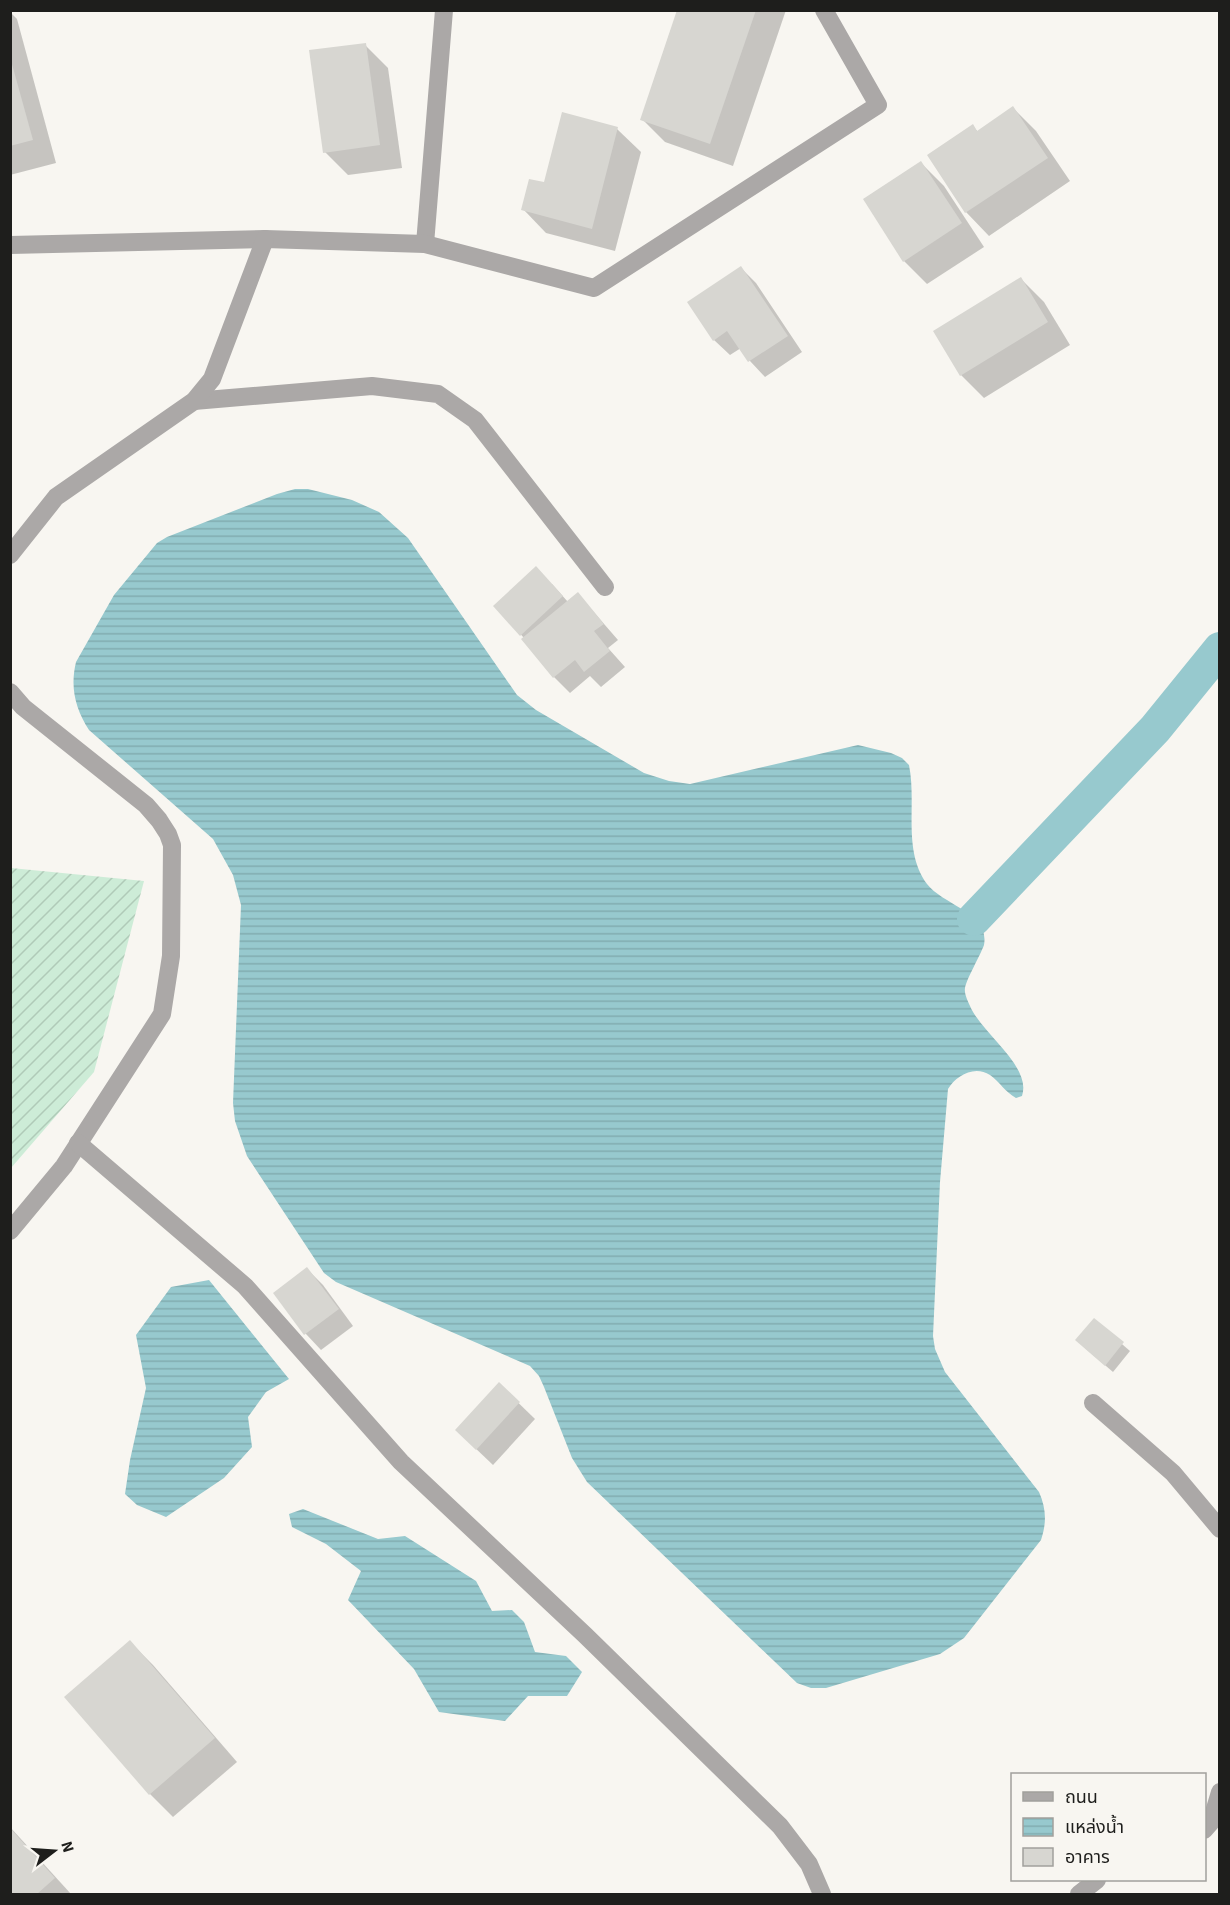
<svg xmlns="http://www.w3.org/2000/svg" width="1230" height="1905" viewBox="0 0 1230 1905" font-family="'Source Sans 3','Noto Sans Thai',sans-serif">
<defs>
<pattern id="garden-furrows" width="10" height="10" patternUnits="userSpaceOnUse" patternTransform="scale(1.5)"><rect width="10" height="10" fill="#cdecd7"/><path d="M-1 1l2-2M0 10L10 0M9 11l2-2" fill="none" stroke="#b0cab8"/></pattern>
<pattern id="water-rules" width="6" height="5" patternUnits="userSpaceOnUse" patternTransform="scale(1.5)"><rect width="6" height="5" fill="#97c9ce"/><path d="M0 2.5h6" fill="none" stroke="#82acb0"/></pattern>
</defs>
<rect width="100%" height="100%" fill="#f8f6f1"/>
<path fill="url(#garden-furrows)" d="M11 868 144 881 94 1072 11 1168Z"/>
<g fill="url(#water-rules)">
<path d="M295 489H308L352 500 379 512 408 538 517 695 536 710 644 773 669 781 690 784 858 745 891 753 902 758 909 765C917 804 902 850 927 884 943 905 990 913 984 945 980 956 967 978 965 988 964 994 968 1001 970 1006 982 1034 1032 1066 1022 1096L1016 1098C1005 1092 1000 1082 990 1075 974 1065 956 1076 948 1089L940 1182 933 1336 935 1349 945 1372 1039 1492C1046 1508 1047 1522 1041 1540L964 1638 940 1654 826 1688H811L797 1683 587 1482 572 1458 544 1387 539 1376 530 1366 336 1282 324 1273 247 1156 235 1121 233 1103 241 905 233 875 213 839 89 730C75 708 70 687 76 662L114 595 157 543 167 537 277 494Z"/>
<path d="M209 1280 289 1379 266 1392 248 1417 252 1447 224 1478 166 1517 137 1505 125 1494 130 1460 146 1388 136 1335 171 1287Z"/>
<path d="M303 1509 378 1539 405 1536 476 1581 492 1611 512 1610 524 1622 535 1652 566 1656 582 1672 567 1696H528L505 1721 439 1712 414 1669 348 1600 361 1571 326 1544 292 1527 289 1514Z"/>
</g>
<g fill="#0003">
<path d="M679 10H786L733 166 665 142 642 119Z"/>
<path d="M10 12 17 19 56 163 10 175Z"/>
<path d="M365 45 388 68 402 168 348 175 325 152Z"/>
<path d="M1013 108 1036 131 1070 181 989 236 966 212 929 156 973 126 978 132Z"/>
<path d="M617 129 641 152 615 251 546 233 523 209 545 184Z"/>
<path d="M921 163 944 186 984 247 927 284 904 261Z"/>
<path d="M741 268 756 283 802 352 765 377 750 361 741 348 730 355 714 340Z"/>
<path d="M1021 279 1044 302 1070 345 984 398 961 375Z"/>
<path d="M552 584 568 602 578 594 618 640 608 648 625 667 601 687 590 676 570 693 554 677 523 639 524 638 495 606Z"/>
<path d="M307 1269 323 1285 353 1326 321 1350 306 1334 275 1294Z"/>
<path d="M1094 1320 1130 1351 1113 1372 1085 1348Z"/>
<path d="M499 1384 535 1419 493 1465 472 1445Z"/>
<path d="M130 1642 153 1665 237 1762 173 1817 150 1794Z"/>
<path d="M10 1827 71 1894H10Z"/>
</g>
<g fill="none" stroke-linecap="round" stroke-linejoin="round">
<path stroke="#97c9ce" stroke-width="34" d="M974 919 1155 729 1220 649"/>
</g>
<g fill="#d7d6d1">
<path d="M677 10H756L710 144 640 120Z"/>
<path d="M366 43 380 145 323 153 309 50Z"/>
<path d="M10 57 33 140 10 146Z"/>
<path d="M1013 106 1048 158 965 213 927 155 973 124 977 131Z"/>
<path d="M562 112 618 127 592 229 521 210 529 179 544 182Z"/>
<path d="M921 161 962 223 903 262 863 199Z"/>
<path d="M741 266 788 336 748 362 727 331 713 341 687 302Z"/>
<path d="M1021 277 1048 322 960 376 933 331Z"/>
<path d="M536 566 563 596 520 636 493 606Z"/>
<path d="M578 592 604 624 594 631 610 651 584 672 575 660 553 678 521 639Z"/>
<path d="M307 1267 339 1309 304 1335 273 1293Z"/>
<path d="M1094 1318 1124 1342 1105 1366 1075 1340Z"/>
<path d="M499 1382 520 1402 476 1450 455 1430Z"/>
<path d="M130 1640 215 1738 149 1795 64 1697Z"/>
<path d="M10 1828 55 1878 37 1894H10Z"/>
</g>
<g fill="none" stroke-linecap="round" stroke-linejoin="round">
<path stroke="#aba8a7" stroke-width="18" d="M425 244 444 10"/>
<g stroke="#aba8a7" stroke-width="18">
<path d="M10 245 265 239 425 244 594 288 878 105 824 10"/>
<path d="M194 401 372 386 438 394 475 420 605 587"/>
<path d="M10 555 56 497 194 401 212 379 265 239"/>
<path d="M10 692 23 707 146 805 159 820 168 834 172 845 171 956 162 1014 64 1166 10 1231"/>
<path d="M78 1143 245 1286 401 1462 585 1635 780 1826 809 1864 822 1894"/>
<path d="M1093 1403 1173 1473 1220 1529"/>
<path d="M1204 1830 1211 1822 1220 1792"/>
<path d="M1079 1894 1097 1880"/>
</g>
</g>
<rect width="1230" height="1905" fill="none" stroke="#1e1e1c" stroke-width="24"/>
<rect x="1011" y="1773" width="195" height="108" fill="#f8f6f1" stroke="#a1a09c" stroke-width="1.5"/>
<rect x="1023" y="1792" width="30" height="9" fill="#aba8a7" stroke="#a1a09c" stroke-width="1.5"/>
<text x="1065" y="1803" font-size="18" fill="#1e1e1c">ถนน</text>
<rect x="1023" y="1818" width="30" height="18" fill="url(#water-rules)" stroke="#a1a09c" stroke-width="1.5"/>
<text x="1065" y="1833" font-size="18" fill="#1e1e1c">แหล่งน้ำ</text>
<rect x="1023" y="1848" width="30" height="18" fill="#d7d6d1" stroke="#a1a09c" stroke-width="1.5"/>
<text x="1065" y="1863" font-size="18" fill="#1e1e1c">อาคาร</text>
<g transform="translate(54 1851) rotate(73)" stroke="#f8f6f1" stroke-width="4.5" paint-order="stroke">
<path d="M0-4.5L10 22L0 15L-10 22Z" fill="#1e1e1c"/>
<text y="-9" font-size="16" font-weight="bold" text-anchor="middle" fill="#1e1e1c">N</text>
</g>
</svg>
